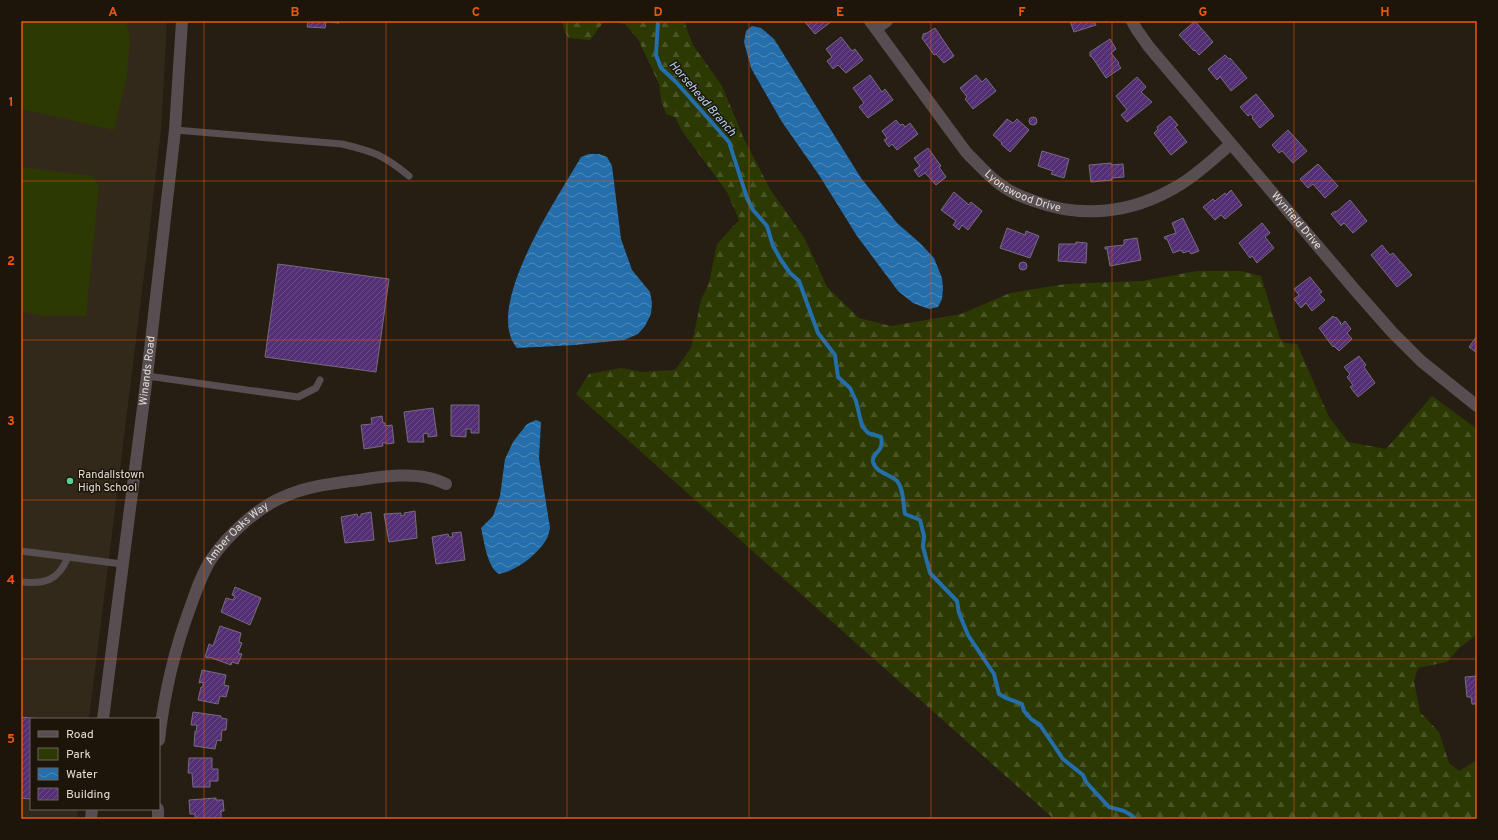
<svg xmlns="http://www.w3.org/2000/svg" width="1498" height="840" viewBox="0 0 1498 840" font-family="Overpass,sans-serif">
<defs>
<pattern id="forest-firs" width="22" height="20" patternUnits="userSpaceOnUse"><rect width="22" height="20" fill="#2c3903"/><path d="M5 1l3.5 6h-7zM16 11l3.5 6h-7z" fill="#4a5527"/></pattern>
<pattern id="water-waves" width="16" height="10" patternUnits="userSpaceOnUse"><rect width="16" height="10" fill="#246fab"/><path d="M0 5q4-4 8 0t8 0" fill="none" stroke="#4e8ab9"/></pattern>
<pattern id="building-hatch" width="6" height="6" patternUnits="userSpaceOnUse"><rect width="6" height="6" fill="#542f75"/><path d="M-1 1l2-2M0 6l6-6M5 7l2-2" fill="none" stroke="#6c4d88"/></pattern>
</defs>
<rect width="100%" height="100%" fill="#271e13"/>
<path fill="#33291a" d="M21 21H167L161 130 148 243 89 719H31V809H78L77 819H21Z"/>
<g fill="#2c3903">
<path d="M21 21H126L130 38 127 75 114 130 21 109Z"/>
<path d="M21 167 92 176 99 186 86 316H41L21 311Z"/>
</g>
<g fill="url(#forest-firs)">
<path d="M561 21H607L602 24 590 40 568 38Z"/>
<path d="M612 21H684L693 45 722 86 744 139 770 189 805 239 827 287 859 318 891 326 961 314 1010 293 1065 284 1142 281 1197 271H1241L1261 276 1280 339 1285 343 1297 344 1329 417 1348 442 1386 449 1432 396 1477 429V635L1460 647 1447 662 1418 668 1414 681 1420 712 1439 732 1449 763 1459 771 1477 760V819H1054L576 394 589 374 621 368 642 372 675 370 691 348 701 300 709 283 717 244 739 220 727 192 682 131 675 117 666 114 661 100 659 84 638 39 625 24Z"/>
</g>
<g fill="url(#water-waves)">
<path d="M752 26 761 28 774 39 861 178 897 223 920 243 934 258 942 278 943 289 942 299 938 307 929 309 913 303 898 291 857 236 819 175 782 122 751 68 744 42 746 31Z"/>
<path d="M589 154H599L607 157 612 166 621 239 632 270 650 292 652 303 651 314 645 326 638 334 624 340 575 345 517 348C482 307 559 196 581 157Z"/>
<path d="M536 420 541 422 539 458 550 528C549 532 548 537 546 540 537 555 516 571 499 574 487 567 484 540 481 528L493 516 500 496 505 459 513 442 527 424Z"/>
</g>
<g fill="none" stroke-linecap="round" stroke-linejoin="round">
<path stroke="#246fab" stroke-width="4" d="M658 21 656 55 661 68 676 82 729 142 747 198 753 210 767 226 773 246 781 260 790 273 799 281 818 333 835 355 838 377 850 388 856 401 862 426 868 433 881 437C885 452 871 453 873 462 876 473 890 474 897 481 904 489 903 505 905 514L920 520 924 536 923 547 930 573 957 601 959 613 968 635 994 674 999 694 1006 698 1022 704 1024 711 1031 719 1040 725 1063 759 1083 775 1086 782 1109 807 1124 811 1131 815 1135 819"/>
</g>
<g fill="url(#building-hatch)" stroke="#746d7c">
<path d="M308 21H339V23L326 22 325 28 307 27Z"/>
<path d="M804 21H832L815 34Z"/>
<path d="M1070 21H1094L1096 25 1074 32Z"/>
<path d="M1195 21 1213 42 1199 55 1195 50 1194 51 1179 35Z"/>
<path d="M935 28 954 56 944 63 936 54 934 55 922 38 923 36V34L927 33Z"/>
<path d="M841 37 852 51 855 49 863 60 846 73 838 65 833 69 827 61 832 57 826 49Z"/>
<path d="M1110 39 1116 49 1111 53 1119 63 1118 64 1121 68 1106 78 1092 57 1090 56V52Z"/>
<path d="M1225 55 1229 59 1230 58 1247 78 1231 91 1221 78V76L1217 80 1208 69Z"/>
<path d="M870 75 882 92 885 89 893 100 868 118 859 107 864 103 853 88Z"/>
<path d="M976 75 982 82 986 78 996 91 973 109 965 99 967 97 960 88Z"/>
<path d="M1137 77 1146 87 1141 92 1152 102 1127 122 1121 115 1127 110 1116 96Z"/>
<path d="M1256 94 1274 116 1260 128 1252 118 1253 117 1251 114 1248 116 1240 107Z"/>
<path d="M1170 116 1178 125 1175 127 1187 142 1171 155 1154 133 1158 129 1157 127Z"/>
<circle cx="1033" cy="121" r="4"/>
<path d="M1007 119 1013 123 1017 119 1029 130 1010 152 1001 144 1002 143 993 135Z"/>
<path d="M896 120 900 125 903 124 905 127 910 123 918 134 897 150 892 144 889 147 884 140 887 138 882 131Z"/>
<path d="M1288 130 1307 151 1293 163 1282 151 1279 153 1272 145Z"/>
<path d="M928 148 941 166 939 167 946 177 936 185 925 173 919 177 914 170 920 166 914 158Z"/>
<path d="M1042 151 1069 159 1064 178 1051 174 1053 171 1038 166Z"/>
<path d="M1111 163V165L1123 164 1124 177 1112 178V180L1091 182 1089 165Z"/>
<path d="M1318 164 1338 186 1325 198 1313 184 1308 188 1300 179Z"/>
<path d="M1231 190 1242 205 1225 219 1221 215 1215 220 1203 207 1213 199 1215 201 1225 193 1226 195Z"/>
<path d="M954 192 969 205 971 202 982 211 968 230 962 225 959 230 953 225 956 221 941 210Z"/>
<path d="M1350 200 1367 221 1353 233 1344 223 1341 226 1331 214 1335 211 1336 212Z"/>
<path d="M1183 218 1199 251 1191 254 1189 251 1183 253 1181 250 1173 253 1167 239H1165L1164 237 1176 233 1172 223Z"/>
<path d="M1262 223 1270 233 1265 237 1274 248 1257 263 1252 256 1250 258 1239 243Z"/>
<path d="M1007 228 1025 235 1026 231 1039 236 1030 258 1000 248Z"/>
<path d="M1137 238 1141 260 1110 266 1107 249H1105V247L1124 245V240Z"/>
<path d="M1076 242 1087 243 1086 263 1058 261 1059 244H1076Z"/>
<path d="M1382 245 1390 255 1393 253 1412 275 1397 287 1371 255Z"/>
<circle cx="1023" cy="266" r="4"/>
<path d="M278 264 389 279 376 372 265 357Z"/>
<path d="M1310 277 1322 292 1319 294 1325 300 1312 311 1306 303 1301 308 1294 299 1299 295 1294 289Z"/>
<path d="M1333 316 1335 318 1336 317 1341 323 1340 324 1341 325 1345 321 1351 329 1347 333 1352 339 1339 351 1334 346 1333 347 1319 328Z"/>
<path d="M1477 336V353L1469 347Z"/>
<path d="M1359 356 1366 365 1364 367 1375 383 1358 397 1350 387 1353 385 1347 377 1350 374 1344 367Z"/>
<path d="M451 405H479V433H471V429H466V437L451 436Z"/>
<path d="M433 408 437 436 428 437V433L423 434 424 442H408L404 412Z"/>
<path d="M382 416 383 423H385V426L392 425 394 443 387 444V443H382L383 446 364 449 361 425 372 424 371 418Z"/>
<path d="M415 511 417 538 389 542 384 514 401 513V516L405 515 404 513Z"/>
<path d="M371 512 374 540 345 543 341 517 357 514 358 517H361V514Z"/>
<path d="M461 532 465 560 436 564 432 537 448 534 449 537H453L452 533Z"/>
<path d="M235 587 261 598 250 625 221 612 226 598 233 600 235 596 232 595Z"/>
<path d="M220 626 241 633 239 642 242 643 238 653 242 654 238 664 232 662 231 665 209 657V658L205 657 209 644 213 646Z"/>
<path d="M202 670 226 675 224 685 229 686 226 697 220 696 218 704 198 700 201 687H203V682L199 683Z"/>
<path d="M1477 676V704H1472L1471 697H1467L1465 677Z"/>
<path d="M193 712 221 716V718L227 719 226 730H222L221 741 217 740 215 749 194 746 195 731 196 732 197 725H191Z"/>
<path d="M21 717 40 719H31V799L21 798Z"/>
<path d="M189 758H212V769H218V781H210V787H193L192 773H188Z"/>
<path d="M216 798V800H223L224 811H221V819H195V814H190L189 800Z"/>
</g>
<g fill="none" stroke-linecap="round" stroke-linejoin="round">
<g stroke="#564e50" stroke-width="7">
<path d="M175 130 342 144C372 151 384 155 409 176"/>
<path d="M147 376 298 397 316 388 320 380"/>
<path d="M21 551 122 564"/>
<path d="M21 582C45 584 58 581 68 557"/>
</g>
<g stroke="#564e50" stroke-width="12">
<path id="s1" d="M870 21 966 152C977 163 988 176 1001 185 1010 192 1022 197 1034 201 1082 219 1132 213 1176 187 1196 176 1214 158 1231 144"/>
<path id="s2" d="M1132 21 1137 30 1149 47 1355 290 1392 332 1421 361 1477 406"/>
<path d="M876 29 887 21"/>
<path id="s3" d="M159 740C164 695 174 651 190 608 196 591 202 573 212 558 228 535 257 508 283 497 305 487 328 484 351 481 377 478 404 472 429 478 435 479 441 482 446 484"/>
<path d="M158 809V819"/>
</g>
<g stroke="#564e50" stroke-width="12">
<path id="s4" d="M103 719 147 376 175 130 182 21"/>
<path d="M91 819 92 809"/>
</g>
</g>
<path fill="none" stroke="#e8590c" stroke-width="1" stroke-opacity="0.55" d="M204 21V819M386 21V819M567 21V819M749 21V819M931 21V819M1112 21V819M1294 21V819M21 181H1477M21 340H1477M21 500H1477M21 659H1477"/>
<circle fill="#53d396" stroke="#1d150a" stroke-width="1.5" cx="70" cy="481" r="4"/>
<g text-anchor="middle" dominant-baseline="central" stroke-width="3" stroke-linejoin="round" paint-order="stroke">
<g font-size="11" fill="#e3ddd6" stroke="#1d150a">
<text stroke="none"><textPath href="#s1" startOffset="233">Lyonswood Drive</textPath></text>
<text stroke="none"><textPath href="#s2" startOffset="259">Wynfield Drive</textPath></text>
<text stroke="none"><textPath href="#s4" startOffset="351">Winands Road</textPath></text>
<text stroke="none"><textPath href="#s3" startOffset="226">Amber Oaks Way</textPath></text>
</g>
<g font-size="11" fill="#e3ddd6" stroke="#1d150a" text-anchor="start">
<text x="78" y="475">Randallstown<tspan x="78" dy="13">High School</tspan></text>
</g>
<g font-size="12" font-style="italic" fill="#b0d3f4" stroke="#1d150a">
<text transform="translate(702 99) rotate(49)">Horsehead Branch</text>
</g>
</g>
<rect width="1498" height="840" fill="none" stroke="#1d150a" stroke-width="44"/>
<rect x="30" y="718" width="130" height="92" fill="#1d150a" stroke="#6c655c"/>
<rect x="38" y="731" width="20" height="6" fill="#564e50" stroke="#6c655c"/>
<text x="66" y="738" font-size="12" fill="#e3ddd6">Road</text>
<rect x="38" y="748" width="20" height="12" fill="#2c3903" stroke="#6c655c"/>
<text x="66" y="758" font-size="12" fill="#e3ddd6">Park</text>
<rect x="38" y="768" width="20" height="12" fill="url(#water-waves)" stroke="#6c655c"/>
<text x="66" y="778" font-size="12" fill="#e3ddd6">Water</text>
<rect x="38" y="788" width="20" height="12" fill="url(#building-hatch)" stroke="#6c655c"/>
<text x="66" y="798" font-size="12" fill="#e3ddd6">Building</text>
<rect x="22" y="22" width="1454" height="796" fill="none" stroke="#e8590c" stroke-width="1.5"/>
<g font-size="13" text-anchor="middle" font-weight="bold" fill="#e8590c">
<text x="113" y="16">A</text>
<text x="295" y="16">B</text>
<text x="476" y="16">C</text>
<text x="658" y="16">D</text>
<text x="840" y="16">E</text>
<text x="1022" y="16">F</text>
<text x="1203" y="16">G</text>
<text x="1385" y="16">H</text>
<text x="11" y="106">1</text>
<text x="11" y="265">2</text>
<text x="11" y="425">3</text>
<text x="11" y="584">4</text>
<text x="11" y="743">5</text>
</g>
</svg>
